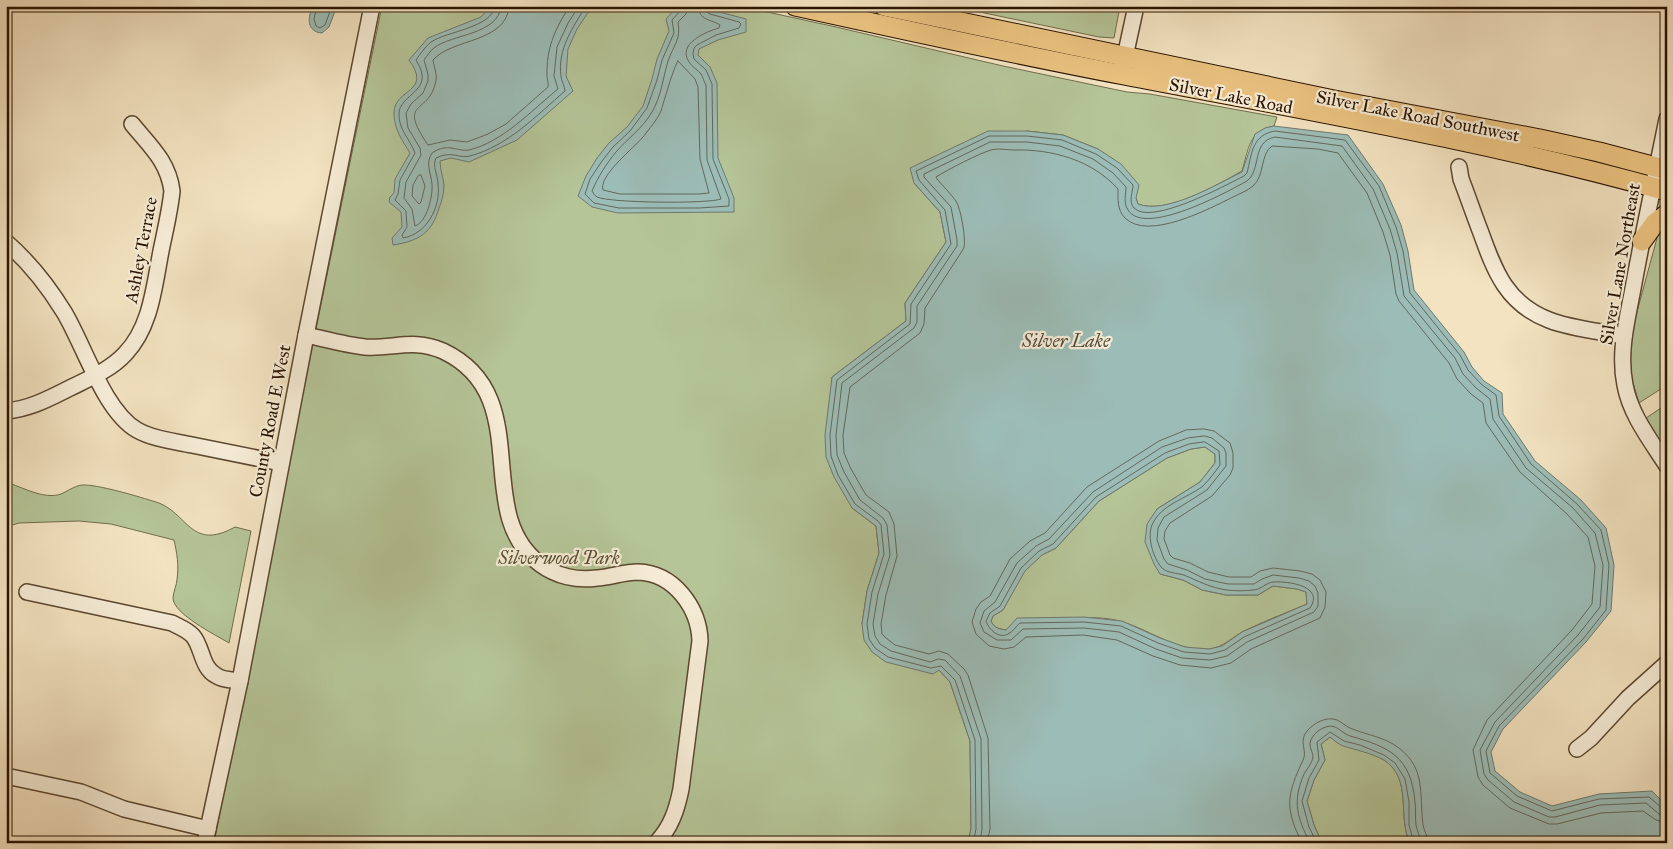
<svg xmlns="http://www.w3.org/2000/svg" width="1673" height="849" viewBox="0 0 1673 849" font-family="'IM FELL Great Primer',serif">
<rect width="100%" height="100%" fill="#f3e3c1"/>
<filter id="stains"><feTurbulence type="fractalNoise" baseFrequency=".004" numOctaves="4"/><feColorMatrix values="0 0 0 0 .2 0 0 0 0 .09 0 0 0 0 .02 0 0 0 .5 -.17"/></filter>
<radialGradient id="worn" r=".72"><stop offset=".6" stop-color="#630" stop-opacity="0"/><stop offset="1" stop-color="#630" stop-opacity=".3"/></radialGradient>
<g fill="#b5c598" stroke="#706c4c">
<path d="M382 6H740L836 27 1003 66 1127 92 1150 94 1277 117 1274 126C1248 131 1249 149 1242 171 1217 185 1166 215 1138 204L1136 198 1098 149 1063 135 1027 131 914 183 940 212 946 242 905 303 906 321 832 377 852 508 876 526 879 553 867 591 862 624 939 670 950 682 970 741 971 829 968 843H214L259 608Z"/>
<path d="M951 6H1120L1114 38 1099 37Z"/>
<path d="M1667 219V385L1639 403 1632 380 1630 360 1631 343 1635 319 1660 227Z"/>
<path d="M1667 404V452L1646 418Z"/>
<path d="M1205 447 1215 454V463L1200 482 1157 509 1160 574 1183 580 1202 590 1226 595H1258L1273 586 1297 589 1306 592 1307 604C1286 613 1264 621 1244 631 1232 637 1224 647 1210 649 1178 652 1152 631 1123 622 1088 611 1042 624 1006 630 999 629 994 628 991 621L993 616 1003 610 1024 571 1042 555 1056 548 1099 501 1167 458 1191 449Z"/>
<path d="M6 482C22 487 44 500 61 494 68 491 74 486 82 485 97 484 140 497 156 502 188 512 190 552 235 527L251 531 229 643C216 635 173 614 173 598 173 592 177 585 177 579 179 566 177 553 174 540L111 524 79 521 19 523 6 527Z"/>
<path d="M1330 737C1347 749 1366 749 1384 760 1413 778 1397 817 1410 843H1322L1314 825 1307 801 1314 780 1325 760 1321 744Z"/>
</g>
<g fill="#9cbdb7" stroke="#6e796e" fill-rule="evenodd">
<path d="M313 6H337L329 27 322 33C307 32 307 18 313 6Z"/>
<path d="M491 6H590L591 8 577 29 568 49 566 76 573 91 517 140 469 162 451 158 440 161C440 169 443 177 444 185 444 193 442 201 439 208 432 233 419 241 393 245L392 238 402 227 401 212 389 202 390 197 394 193 395 179 410 153C402 140 394 129 394 113 394 88 433 93 409 60L428 38 481 17Z"/>
<path d="M705 6 712 10 746 19V32L718 40 699 49 698 55 710 67 717 83 718 158 734 198V212L618 213 592 207 578 196 586 176 597 158 609 143 627 127 643 106 652 79 657 59 669 31 666 19 676 8Z"/>
<path d="M1274 126 1348 135 1383 184 1401 225 1408 251 1414 290 1464 352 1472 367 1484 381 1502 393 1503 414 1535 461 1581 500 1606 528 1614 565 1611 611 1586 642 1503 729 1491 752 1495 771 1520 792 1552 806 1599 794 1652 791 1667 806V843H1410C1397 817 1413 779 1384 760 1371 753 1356 750 1343 746 1338 744 1334 740 1330 737L1321 744 1325 760 1314 780 1307 801 1314 825 1322 843H968L971 829 970 741 950 682 939 670 933 674 886 662 872 652 864 640 862 624 867 591 879 553 876 526 852 508 834 477 826 457 825 435 832 377 906 321 905 303 946 242 940 212 914 183 910 168 988 131H1027L1063 135 1098 149 1121 164 1139 185 1136 198 1138 204C1166 215 1217 184 1242 172L1255 134 1265 128ZM1205 447 1215 454V463L1200 482 1157 509 1147 524 1145 542 1154 564 1160 574 1183 580 1202 590 1226 595H1258L1273 586 1297 589 1306 592 1307 604 1242 632 1222 646 1209 649 1185 647 1160 638 1122 621 1084 617 1017 618 1006 630C999 629 994 628 991 621L993 616 1003 610 1025 571 1042 555 1056 548 1099 501 1167 458 1191 449Z"/>
</g>
<g fill="none" stroke-linecap="round" stroke-linejoin="round">
<g stroke="#63685c" stroke-width="1">
<path d="M317 6 314 19 316 26 320 28 325 25 332 6"/>
<path d="M495 6C492 28 447 31 431 42 426 46 420 54 416 60 418 64 421 68 422 74 425 92 400 97 399 113 398 129 410 139 415 153L400 180 398 194 395 200 406 211 407 227 402 235 403 238C427 234 441 207 438 184 438 175 432 166 436 158 452 150 459 159 470 156 508 146 537 115 565 91 565 86 561 81 561 76 557 50 573 27 586 6"/>
<path d="M501 6C499 35 451 34 434 48 430 51 427 56 424 60L428 74V81L423 93 411 104 406 113 408 128 420 148 421 155 406 182 404 198 412 209 415 226C427 222 433 196 432 184 431 173 425 163 432 153 448 142 457 152 469 150 503 142 532 110 558 89L554 76 557 47 568 23 579 6"/>
<path d="M509 6C507 43 452 38 433 60 434 67 437 73 436 80 430 116 396 98 428 145L450 140 467 142 488 134 506 124 548 87C549 83 547 80 547 76 546 49 555 28 570 6"/>
<path d="M681 6 680 11 672 20 674 33 662 60 657 80 647 108 630 131 613 147 602 161 590 179 585 194 594 203 619 208H699L729 206V199L713 159 712 84 706 70 694 59 693 54 694 48 697 45 716 35 739 28 741 24 739 22 710 14 705 11 704 6"/>
<path d="M688 6 686 14 678 22C681 40 674 44 668 61 663 78 661 97 652 112 642 129 628 138 616 152 606 164 598 177 592 191 594 194 594 195 597 197 610 203 708 204 721 199L707 160 706 85C704 82 703 77 701 74 698 70 692 67 689 62 677 44 705 32 719 28L720 25C711 19 699 21 698 6"/>
<path d="M678 61 695 79 698 87 700 159 709 193 699 194H620L603 190C598 176 635 147 643 137 649 129 657 120 661 111 664 101 674 66 678 61Z"/>
<path d="M421 175 425 186 421 202 419 204 412 196 413 185 418 176Z"/>
<path d="M1204 429 1214 431 1230 443 1233 453V468L1230 475 1212 496 1170 523 1165 531 1164 539 1170 555 1173 558 1190 563 1208 572 1229 577H1251L1260 571 1273 568 1300 571 1312 574 1320 580 1326 592 1325 607 1320 618 1251 649 1231 663 1211 668 1180 665 1153 656 1117 640 1083 635 1026 637 1014 647 1004 649 989 646 976 634 972 622 976 609 981 602 990 596 1010 559 1030 541 1045 533 1087 487 1159 441 1186 430Z"/>
<path d="M1205 436 1212 438 1224 448 1226 453V466L1207 490 1164 517 1158 528 1157 540 1164 559 1168 564 1187 570 1205 579 1228 584H1254L1262 579 1273 575 1299 578 1309 581 1315 586 1318 593V606L1314 612 1247 642 1227 656 1210 660 1182 658 1156 649 1119 632 1084 628 1023 629 1011 640H997L984 632 980 623 984 611 995 602 1017 563 1036 546 1049 539 1093 492 1162 447 1188 438Z"/>
<path d="M1205 442 1219 451 1220 465C1215 472 1209 480 1203 486 1186 499 1161 504 1152 525 1147 537 1153 558 1162 568 1167 573 1177 573 1184 575 1198 581 1211 588 1227 590 1235 591 1245 591 1253 590 1261 590 1266 582 1274 582 1288 581 1325 586 1310 608L1244 637 1225 650 1210 654 1184 652 1158 643 1121 626 1084 622 1020 623C1016 626 1013 632 1008 634 999 639 989 630 986 621L990 613 1000 606 1021 568 1039 551 1053 544 1096 497 1165 453 1189 444Z"/>
<path d="M973 843 976 829 975 740 955 680 941 666 931 668 888 657 875 648 869 639 867 624 872 592 884 554 881 525 878 521 855 504 838 475 831 456 830 435 837 380 910 324 911 304 951 244 945 210 919 180 916 171 989 136H1027L1062 140 1096 154 1117 168 1133 185C1133 192 1128 201 1134 208 1151 226 1226 185 1244 176L1247 173C1252 153 1252 135 1275 131L1345 140 1379 186 1396 227 1403 251 1410 293 1460 355 1468 370 1481 384 1496 395 1499 416 1531 464 1577 504 1601 530 1609 565 1606 610 1583 639 1499 726 1486 751 1490 773 1517 796 1552 811 1599 799 1649 797 1662 808 1667 809"/>
<path d="M980 843 982 829 981 739 960 676 945 660 938 659 930 662 891 651 880 644 875 636 873 624 878 594 890 555 887 525 883 518 860 500 844 472 837 455 836 435 842 383 914 328 917 322V306L957 246V240L951 207 924 177V174L990 142H1027L1060 146 1093 159 1113 173 1126 187C1126 195 1123 202 1128 210 1145 237 1227 192 1247 181 1262 169 1251 142 1275 137L1342 146 1373 189 1390 229 1397 253 1404 296 1455 358 1463 374 1476 388 1490 399 1493 419 1526 468 1573 508 1595 533 1603 565 1600 607 1578 635 1495 722 1480 750 1484 774 1488 780 1514 802 1549 817H1555L1600 805 1646 803 1659 814 1667 815"/>
<path d="M987 843 990 829 988 738 968 675 964 669 948 654 939 651 929 654 895 645 886 638 882 634 881 624 886 595 897 556 894 524 889 512 866 495 851 469 844 453 843 435 850 387 920 333 924 324 925 308 964 248C966 239 961 209 956 201 950 193 943 186 937 179L936 177C947 170 980 153 991 150 998 148 1007 150 1014 150 1052 149 1092 160 1118 189 1118 199 1117 210 1125 218 1148 241 1209 209 1233 197 1239 194 1247 191 1253 186 1265 176 1260 154 1272 146L1318 149 1338 153 1367 193 1383 232 1390 255 1396 294 1399 301 1449 363 1457 379 1471 394 1483 403 1486 423 1520 472 1567 514 1588 537 1595 566 1592 604 1572 630 1487 720 1473 750 1478 777 1483 785 1510 808 1549 824H1557L1601 813 1643 811 1656 820 1667 823"/>
<path d="M1302 843C1284 807 1287 795 1303 760 1308 751 1298 742 1307 731 1314 723 1326 716 1337 720 1342 722 1345 726 1350 728 1364 734 1379 736 1393 744 1427 765 1419 792 1423 825 1424 831 1428 836 1428 843"/>
<path d="M1310 843C1297 817 1292 802 1304 774 1307 769 1312 763 1313 757 1313 754 1311 750 1310 746 1309 738 1318 729 1326 727 1336 723 1341 733 1350 736 1390 747 1411 757 1415 802 1416 809 1415 817 1416 825 1417 831 1420 836 1421 843"/>
<path d="M1317 843 1309 827 1302 801 1309 778 1319 760 1317 742 1330 732 1344 741 1360 745 1384 755 1395 763 1405 779 1409 802V825L1414 843"/>
</g>
<g stroke="#5c4830" stroke-width="18">
<g id="minor">
<path d="M1123 66 1136 6"/>
<path d="M1667 119C1656 174 1644 228 1634 283 1628 317 1618 351 1625 385 1630 414 1651 441 1667 466"/>
<path d="M1459 167 1461 179C1468 197 1474 215 1481 233 1495 272 1507 304 1549 320 1572 329 1599 331 1624 336"/>
<path d="M6 242C29 262 48 286 64 312 84 345 104 411 137 430 153 439 173 441 192 445 221 451 251 457 281 463"/>
<path d="M306 335C325 339 345 345 365 347 393 349 414 338 443 351 538 396 470 512 540 564 556 576 577 581 597 578 611 577 624 572 638 572 674 573 699 608 700 641L681 789C677 809 671 828 656 843"/>
<path d="M6 411C30 409 50 398 70 388 90 378 110 370 125 354 151 327 154 287 161 251 165 231 170 211 172 191 168 161 150 146 132 124"/>
<path d="M27 592 172 623C179 627 188 630 193 636 203 648 201 668 217 676 223 680 233 680 240 681"/>
<path d="M1577 749 1591 738 1628 698 1667 663"/>
<path d="M6 776 81 792 124 809 208 829"/>
<path d="M205 843 240 681 306 335 372 6"/>
</g>
</g>
<g stroke="#2a1400" stroke-width="21">
<g id="major">
<path d="M795 6C904 30 1014 54 1124 75 1305 110 1488 141 1667 191"/>
<path d="M884 6 1334 100 1540 139 1599 152 1667 170"/>
<path d="M1642 241 1655 223 1667 214"/>
</g>
</g>
<use href="#minor" stroke="#f7edd7" stroke-width="15"/>
<use href="#major" stroke="#eac280" stroke-width="19"/>
</g>
<g text-anchor="middle" dominant-baseline="central" stroke-width="4.5" stroke-linejoin="round" paint-order="stroke">
<g font-size="18" fill="#2a1400" stroke="#f7edd7">
<text transform="translate(1231 96) rotate(11)">Silver Lake Road</text>
<text transform="translate(1418 116) rotate(11)">Silver Lake Road Southwest</text>
<text transform="translate(141 250) rotate(-79)">Ashley Terrace</text>
<text transform="translate(1620 264) rotate(-80)">Silver Lane Northeast</text>
<text transform="translate(270 421) rotate(-79)">County Road E West</text>
</g>
<g font-size="18" font-style="italic" fill="#5b5235" stroke="#f7edd7">
<text x="559" y="558">Silverwood Park</text>
</g>
<g font-size="19" font-style="italic" fill="#524f40" stroke="#f7edd7">
<text x="1066" y="340">Silver Lake</text>
</g>
</g>
<rect width="1673" height="849" fill="none" stroke="#f3e3c1" stroke-width="25"/>
<rect x="8" y="8" width="1658" height="834" fill="none" stroke="#2a1400" stroke-width="2.5"/>
<rect x="12" y="12" width="1648" height="824" fill="none" stroke="#2a1400"/>
<rect width="100%" height="100%" filter="url(#stains)"/>
<rect width="100%" height="100%" fill="url(#worn)"/>
</svg>
